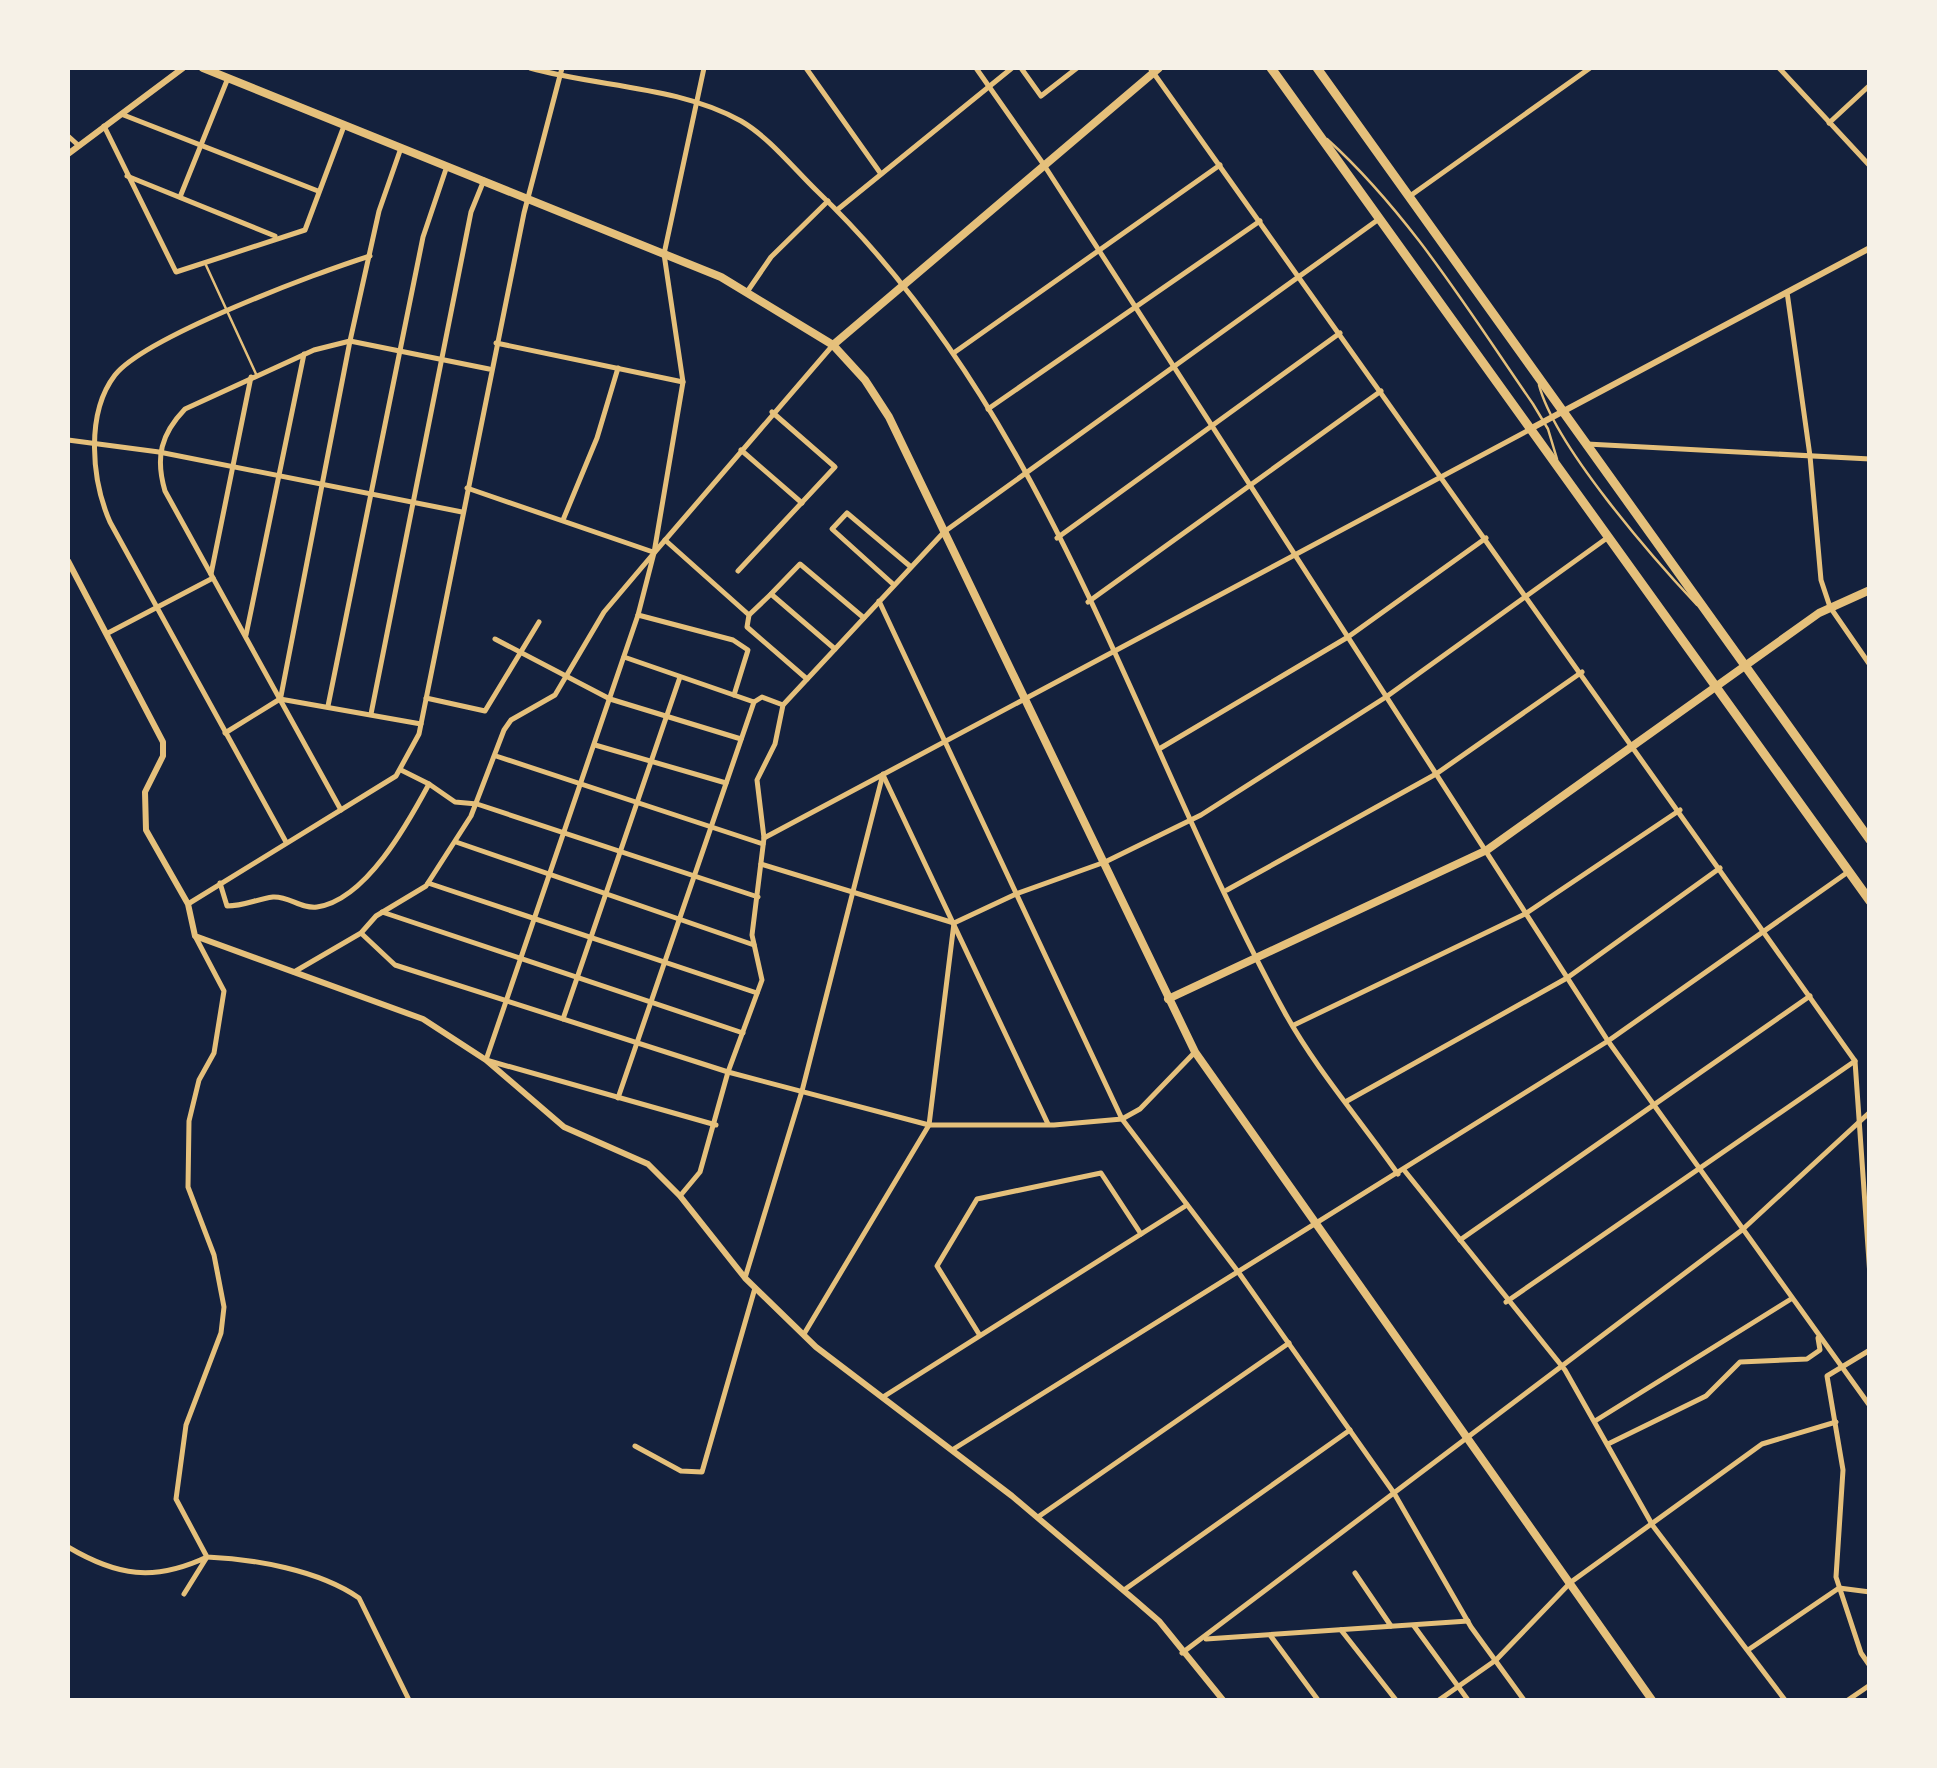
<svg xmlns="http://www.w3.org/2000/svg" width="1937" height="1768" viewBox="0 0 1937 1768" font-family="Montserrat,sans-serif">
<rect width="100%" height="100%" fill="#14213d"/>
<g fill="none" stroke-linecap="round" stroke-linejoin="round">
<g stroke="#e5c07b" stroke-width="2.5">
<path d="M1327 139C1410 214 1470 313 1533 404L1548 429 1557 459"/>
<path d="M205 263 256 374"/>
<path d="M1539 385C1555 446 1652 557 1697 605"/>
</g>
<g stroke="#e5c07b" stroke-width="5">
<path d="M530 68C598 87 678 86 741 121 770 138 794 169 818 192 1050 414 1135 739 1285 1013 1316 1069 1361 1121 1398 1174"/>
<path d="M806 68 881 174"/>
<path d="M976 68 1044 165 1608 1041 1870 1406"/>
<path d="M1021 68 1041 96 1077 68"/>
<path d="M1150 68 1855 1061 1870 1276"/>
<path d="M1779 68 1870 166"/>
<path d="M121 114 318 191"/>
<path d="M1829 123 1870 85"/>
<path d="M104 126 176 272 305 230 344 126"/>
<path d="M68 136 78 145"/>
<path d="M127 176 275 236"/>
<path d="M1410 196 1590 68"/>
<path d="M180 197 228 78"/>
<path d="M837 210 1012 68"/>
<path d="M747 292 771 257 828 201"/>
<path d="M1787 292 1810 456 1821 580 1830 607 1870 665"/>
<path d="M496 343 683 382"/>
<path d="M955 352 1220 165"/>
<path d="M988 409 1260 221"/>
<path d="M68 440 159 452 462 512"/>
<path d="M1587 444 1870 459"/>
<path d="M741 450 802 503"/>
<path d="M467 488 653 552"/>
<path d="M563 520 597 438 618 368"/>
<path d="M1057 538 1340 333"/>
<path d="M665 540 749 615 747 627 807 679"/>
<path d="M738 571 835 467 772 412"/>
<path d="M211 574 251 377"/>
<path d="M894 585 832 529 847 513 911 567"/>
<path d="M771 594 800 564 864 618"/>
<path d="M879 601 1122 1119 1239 1273 1394 1493 1471 1627 1524 1700"/>
<path d="M1088 602 1381 391"/>
<path d="M638 615 733 640 748 650 734 695"/>
<path d="M749 615 771 594 835 649"/>
<path d="M108 633 213 578"/>
<path d="M246 635 304 354"/>
<path d="M495 639 610 699 741 739"/>
<path d="M624 657 754 702"/>
<path d="M281 696 350 341 379 211 401 148"/>
<path d="M426 698 485 711 539 622"/>
<path d="M280 699 421 724"/>
<path d="M754 702 762 697 783 705"/>
<path d="M328 706 423 237 447 166"/>
<path d="M371 714 471 212 484 180"/>
<path d="M225 733 280 699"/>
<path d="M595 745 726 783"/>
<path d="M1159 749 1348 637 1486 538"/>
<path d="M496 756 763 844"/>
<path d="M401 770 429 784"/>
<path d="M884 777 1048 1124"/>
<path d="M341 810 165 491C155 457 161 434 185 409L314 350 350 341 489 369"/>
<path d="M764 838 1529 430"/>
<path d="M286 842 110 522C92 481 85 414 115 375 145 337 318 272 370 256"/>
<path d="M456 842 754 945"/>
<path d="M761 864 954 923 1016 894 1105 862 1201 815 1386 697 1607 538"/>
<path d="M220 883 227 906C244 906 257 899 273 897 289 896 301 909 317 907 366 900 408 823 429 784L455 802 477 804 758 897"/>
<path d="M428 883 757 993"/>
<path d="M1227 890 1436 774 1582 672"/>
<path d="M188 904 396 776 419 734 524 213 562 68"/>
<path d="M382 912 743 1033"/>
<path d="M362 934 395 965 728 1072 929 1125H1054L1122 1119 1140 1109 1195 1052"/>
<path d="M195 936 224 991 214 1053 199 1080 189 1121 188 1187 214 1255 224 1307 221 1333 186 1425 176 1499 207 1557C254 1559 319 1570 359 1598L409 1700"/>
<path d="M294 972 361 933 376 916 426 886 471 816 504 730 511 720 555 695 604 612 654 553 683 382 664 254 704 68"/>
<path d="M563 1019 680 677"/>
<path d="M1294 1025 1525 914 1680 810"/>
<path d="M618 1098 754 702"/>
<path d="M1347 1101 1567 978 1720 868"/>
<path d="M716 1125 486 1060 638 615 654 553 833 345"/>
<path d="M1404 1170 1565 1370 1653 1526 1785 1700"/>
<path d="M680 1196 700 1172 728 1072 762 980 752 935 764 838 757 780 775 744 783 705 944 532 1379 219"/>
<path d="M1460 1240 1810 996"/>
<path d="M745 1278 802 1091 883 774"/>
<path d="M1506 1302 1855 1061"/>
<path d="M804 1334 929 1125 954 923"/>
<path d="M979 1334 937 1266 977 1199 1101 1173 1141 1234"/>
<path d="M1870 1350 1827 1376 1843 1470 1836 1577 1861 1653 1870 1666"/>
<path d="M883 1397 1187 1205"/>
<path d="M1595 1421 1791 1299"/>
<path d="M1608 1444 1706 1396 1740 1362 1807 1359 1820 1350 1818 1338"/>
<path d="M635 1446 681 1471 702 1472 755 1288"/>
<path d="M952 1450 1608 1041 1848 872"/>
<path d="M1038 1517 1289 1343"/>
<path d="M68 1547C117 1576 154 1582 207 1557L184 1594"/>
<path d="M1355 1573 1391 1626"/>
<path d="M1124 1590 1350 1430"/>
<path d="M1414 1626 1468 1700"/>
<path d="M1341 1630 1396 1700"/>
<path d="M1270 1635 1318 1700"/>
<path d="M1206 1639 1468 1621"/>
<path d="M1748 1650 1839 1588 1870 1592"/>
<path d="M1182 1653 1742 1230 1870 1112"/>
<path d="M1439 1700 1496 1660 1571 1582 1762 1444 1836 1422"/>
<path d="M1848 1700 1870 1685"/>
</g>
<g stroke="#e5c07b" stroke-width="6">
<path d="M68 154 183 68"/>
<path d="M1530 429 1870 248"/>
<path d="M68 561 163 742V756L145 792 146 830 188 904 195 936 423 1019 486 1060 564 1127 648 1164 680 1196 745 1278 816 1347 1012 1496 1136 1601 1159 1621 1223 1700"/>
</g>
<g stroke="#e5c07b" stroke-width="8">
<path d="M203 68 721 277 833 345 865 380 889 417 1195 1052 1652 1700"/>
<path d="M833 345 1159 68"/>
<path d="M1168 999 1487 850 1819 613 1870 590"/>
</g>
<g stroke="#e5c07b" stroke-width="9">
<path d="M1271 68 1870 901"/>
<path d="M1317 68 1870 840"/>
</g>
</g>
<rect width="1937" height="1768" fill="none" stroke="#f6f1e7" stroke-width="140"/>
</svg>
